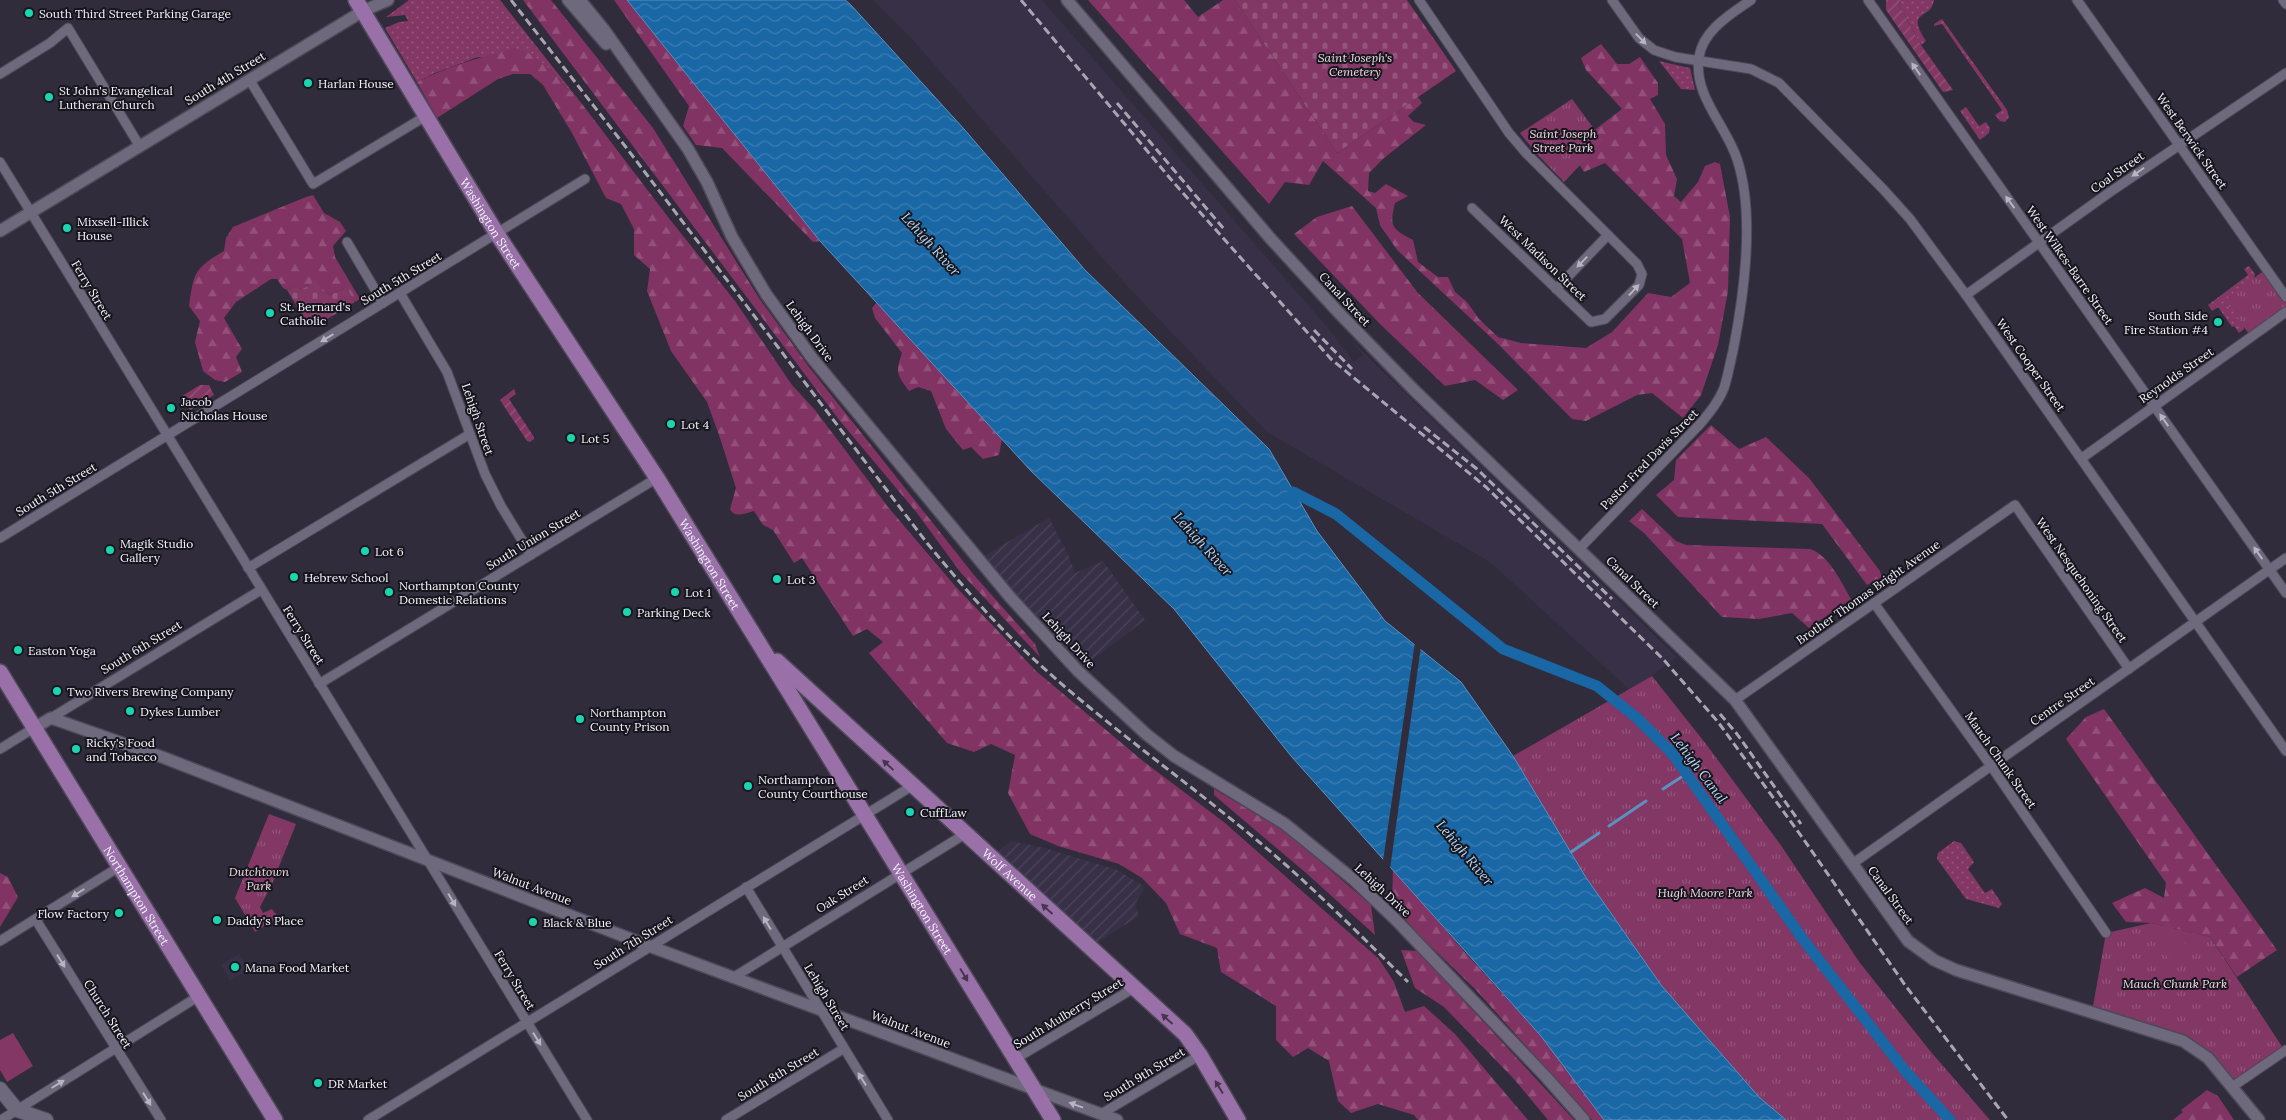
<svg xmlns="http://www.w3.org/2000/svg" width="2286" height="1120" viewBox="0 0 2286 1120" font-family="Lora,serif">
<defs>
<pattern id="industrial-furrows" width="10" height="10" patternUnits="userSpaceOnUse" patternTransform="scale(1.25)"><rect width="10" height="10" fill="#373047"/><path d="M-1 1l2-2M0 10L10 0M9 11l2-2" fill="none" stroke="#4b4459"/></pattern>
<pattern id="grass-dots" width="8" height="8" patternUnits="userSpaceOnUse" patternTransform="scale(1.25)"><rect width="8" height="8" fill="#823764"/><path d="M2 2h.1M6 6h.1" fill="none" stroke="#94547b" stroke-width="1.8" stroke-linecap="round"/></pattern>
<pattern id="forest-firs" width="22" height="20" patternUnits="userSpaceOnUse" patternTransform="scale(1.25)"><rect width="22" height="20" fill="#813363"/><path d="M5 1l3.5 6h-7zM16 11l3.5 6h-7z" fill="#93517a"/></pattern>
<pattern id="cemetery-stones" width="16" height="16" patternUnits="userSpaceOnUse" patternTransform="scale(1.25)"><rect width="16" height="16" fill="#823764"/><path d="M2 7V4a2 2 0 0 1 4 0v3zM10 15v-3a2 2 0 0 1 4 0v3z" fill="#94547b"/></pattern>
<pattern id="park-tufts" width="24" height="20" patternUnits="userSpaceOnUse" patternTransform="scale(1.25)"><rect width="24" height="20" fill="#823764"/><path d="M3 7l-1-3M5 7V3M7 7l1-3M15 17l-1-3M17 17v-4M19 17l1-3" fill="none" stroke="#94547b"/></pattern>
<pattern id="garden-furrows" width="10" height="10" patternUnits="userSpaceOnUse" patternTransform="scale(1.25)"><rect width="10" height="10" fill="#823764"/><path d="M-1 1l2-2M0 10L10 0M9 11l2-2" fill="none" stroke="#94547b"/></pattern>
<pattern id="water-waves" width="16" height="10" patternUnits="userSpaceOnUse" patternTransform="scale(1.25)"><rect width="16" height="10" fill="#1967a5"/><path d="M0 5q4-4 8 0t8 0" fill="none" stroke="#3b7db2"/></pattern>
</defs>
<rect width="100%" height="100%" fill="#302c3c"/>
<g fill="#373047">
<path d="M873 0H1042L1329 329 1354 362 1363 355 1351 340 1677 657 1631 691 1490 562 1267 432 1129 288 912 39Z"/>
<path d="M239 954 249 969 230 981 221 965Z"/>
</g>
<g fill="url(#industrial-furrows)">
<path d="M1049 518 1068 554 1075 573 1103 561 1145 620 1080 669 978 559Z"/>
<path d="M1011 841 1045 848 1117 870 1145 887 1135 904 1139 916 1096 943 996 854Z"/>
</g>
<g fill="url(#grass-dots)">
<path d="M409 0H500L582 104 551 70 478 57 435 73 417 82 385 28 399 22 408 21 405 15 386 17Z"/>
<path d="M1900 0H1934C1931 21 1905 8 1926 41L1921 45 1899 5Z"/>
<path d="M1942 19 2007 110 2009 117 2005 122 2000 121 1995 115 2002 110 1942 24 1934 26V24Z"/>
<path d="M1659 61 1690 68 1695 90 1681 89Z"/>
<path d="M1966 107 1979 126 1986 122 1990 128 1989 133 1980 140 1960 111Z"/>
<path d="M2249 266 2255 274 2244 329 2239 333 2234 326 2232 327 2218 307 2212 311 2208 305 2248 275 2244 269Z"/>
<path d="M1954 841 1961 843 1974 862 1968 869 1985 893 1992 889 2002 904 1999 908 1966 899 1937 859 1938 853Z"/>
</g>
<g fill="url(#forest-firs)">
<path d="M523 0H551L653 128 759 298 809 367 974 575 1035 644 1040 657 961 573 917 513 840 421Z"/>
<path d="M614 0H627L820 241 813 242 722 148 696 145 683 126 689 106Z"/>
<path d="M1088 0H1184L1198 17 1223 0H1235L1337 153 1418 97 1422 103 1408 116 1414 122 1426 125 1384 158 1369 173 1368 191 1375 193 1386 184 1408 196 1395 203C1389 228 1392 228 1413 240L1418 262 1438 277H1448L1455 292 1467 302 1479 319 1498 337 1521 343 1586 348 1612 332 1648 293 1671 297 1690 283 1682 239 1605 163 1584 172 1576 159 1588 135 1622 109 1586 70 1581 58 1601 44 1617 64H1629L1640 57 1658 83V95L1650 99 1665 124 1666 155 1677 179 1674 196 1681 202 1698 182 1705 166 1715 162 1720 164 1730 217 1728 291 1718 345 1701 395 1683 418 1652 393 1637 395 1586 421 1572 419 1498 344 1397 250 1380 225 1376 208 1323 161 1309 185 1285 182 1269 204Z"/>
<path d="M517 49 531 54 551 70 582 104 668 217 735 301 792 385 815 410 888 507 956 587 1036 671 1143 761 1225 823 1379 959 1394 982 1405 1012 1424 1006 1455 1034 1528 1120H1418L1414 1115 1378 1104 1351 1113 1338 1101 1329 1061 1308 1048 1293 1057 1276 1040V1006L1221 972 1217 948 1180 934 1166 903 1142 878 1119 864 1058 846 1030 834 1008 793 1015 755 991 744 974 752 947 743 869 653 883 642 867 629 853 636 802 558 794 563 773 530 763 525 754 511C746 513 735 519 730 509L736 488 719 435 707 402 671 351 647 291 650 269 634 255V229L621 204 606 198 572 133 543 85 530 74H513L498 79 437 118 417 82C449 66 482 56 517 49Z"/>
<path d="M313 195 324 213 340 222 346 231 333 246 335 257 360 299 355 302 346 288 330 295 323 292 318 286H309L301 289 296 286 287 290 283 288 277 279H271L236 302 224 318 242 349 236 357 242 372 225 382 215 380 203 371 195 342 200 321 189 306C194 272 194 269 224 251L226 238 233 227 306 197Z"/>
<path d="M1352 206 1418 293 1518 390 1503 400 1475 380 1445 386 1381 325 1294 234 1317 217Z"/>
<path d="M877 302 1002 439 999 455 983 459 971 447 963 450 946 429 931 391 918 387 909 391C897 374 895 373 902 353L875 318 872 308Z"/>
<path d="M1711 425 1739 449 1766 437 1809 478 1880 571 1882 577 1867 585 1822 524 1678 517 1656 495 1674 480 1676 460Z"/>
<path d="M1642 509 1676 541 1686 545 1810 549C1829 555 1841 582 1851 599L1809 628 1792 613 1759 619 1722 617 1645 534 1629 521Z"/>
<path d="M2104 709 2277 950 2237 977 2210 937 2151 923 2126 922 2112 903 2145 888 2164 898 2166 883 2066 739 2086 717Z"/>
<path d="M1214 789 1286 832 1371 905 1375 935 1306 873 1214 795Z"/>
<path d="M1393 869 1469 957 1541 1036 1604 1120H1592L1476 990 1415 931 1392 903Z"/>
<path d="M0 873 8 877 18 897 0 927Z"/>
<path d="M1401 950 1418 951 1574 1120H1548L1514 1079 1444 1007 1415 988Z"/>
<path d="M2207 1090 2218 1096 2234 1120H2173L2183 1112 2181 1110Z"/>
</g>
<g fill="url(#cemetery-stones)">
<path d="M1235 0H1407L1456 71 1337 153Z"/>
<path d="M316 279 323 292 330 295 346 288 355 302 314 327 309 326 287 290 296 286 301 289 309 286Z"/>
</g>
<g fill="url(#park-tufts)">
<path d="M1572 99 1603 141 1564 182 1537 154 1520 133Z"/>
<path d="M2266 269 2286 297V312L2251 337 2225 300Z"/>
<path d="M1652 676 1706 744 1780 844 1860 963 1931 1052 1990 1120H1786L1759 1097 1661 985 1585 876 1513 756Z"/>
<path d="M269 814 296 824 272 884 260 907 263 913 272 909 278 917 255 932 235 898Z"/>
<path d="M2151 923 2210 937 2285 1051 2232 1087 2183 1041 2092 1012 2106 933Z"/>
</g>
<g fill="url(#garden-furrows)">
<path d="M1886 0H1900L1899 5 1921 45 1953 90 1943 92 1886 10Z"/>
<path d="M200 385H209L214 395 190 410 182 396Z"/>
<path d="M514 389 516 394 509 399 534 437V439L530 442 527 441 500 400Z"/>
</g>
<g fill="#823764">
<path d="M2169 921 2189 949 2171 962 2151 934Z"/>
<path d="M13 1033 33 1066 7 1082 0 1070V1040Z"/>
</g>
<path fill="url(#water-waves)" stroke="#5b91bf" d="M627 0H845L850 4 964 129 1085 270 1269 449 1317 531 1385 621 1461 682 1513 756 1585 876 1661 985 1759 1097 1786 1120H1604L1541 1036 1291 756 1174 609 1031 471 820 241Z"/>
<path fill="#302c3c" d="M1415 642 1421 646 1390 869 1383 861Z"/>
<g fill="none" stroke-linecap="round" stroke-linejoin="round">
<g stroke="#5b91bf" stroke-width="3">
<path d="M1663 789 1686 774"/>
<path d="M1609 826 1646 801"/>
<path d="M1571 852 1599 833"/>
</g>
<path stroke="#1967a5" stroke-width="11" d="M1293 492 1336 514 1503 649 1597 686 1637 718 1672 753 1802 938 1906 1072 1950 1120"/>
<g stroke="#4d4957" stroke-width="11">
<g id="minor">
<path d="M1419 0 1509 133 1526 153 1637 264 1642 274 1639 285 1605 319 1591 322 1472 208"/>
<path d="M1612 0 1639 38 1654 50 1675 57 1751 69 1779 83 1883 189 1910 219 1966 295 2286 751"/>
<path d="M1868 0 2286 593"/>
<path d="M2077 0 2286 297"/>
<path d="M2283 0 2286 4"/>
<path d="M0 74 50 43 68 28 139 145"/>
<path d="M249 79 313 184 426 116"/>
<path d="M0 162 587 1120"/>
<path d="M347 242 383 303"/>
<path d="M1556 289 1608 235"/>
<path d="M400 293 447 372 485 474 501 506 531 555"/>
<path d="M1966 295 2110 192 2286 73"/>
<path d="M2082 458 2286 312"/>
<path d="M0 538 585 179"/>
<path d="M1579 549 1701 423C1710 412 1719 401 1724 388 1728 376 1730 363 1733 351 1744 295 1755 213 1737 159 1726 125 1693 96 1699 57 1703 30 1731 14 1751 0"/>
<path d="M248 568 470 434"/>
<path d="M1874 603 1991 766 2106 933"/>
<path d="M319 684 657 478"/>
<path d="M1735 700 2015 505 2129 669"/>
<path d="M51 718 261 590"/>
<path d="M0 749 34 728"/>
<path d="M1852 864 2286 558"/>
<path d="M746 887 888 1120"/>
<path d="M36 920 161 1120"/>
<path d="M0 941 119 867"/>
<path d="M734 977 965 834"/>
<path d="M1015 1059 1134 988"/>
<path d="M2232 1087 2286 1050"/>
<path d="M1101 1114 1200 1055"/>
<path d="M1 1120 199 996"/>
<path d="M368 1120 912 786"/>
<path d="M726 1120 843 1049"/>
</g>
</g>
<g stroke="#4d4957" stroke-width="14">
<g id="tertiary">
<path d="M568 0 606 44"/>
<path d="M580 0 605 31 688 149 707 182 732 237 766 294 812 358 1010 597 1078 671 1146 734 1174 756 1285 824 1354 880 1396 920 1546 1077 1584 1120"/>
<path d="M1067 0 1270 238 1339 313 1413 389 1735 700 1908 941 1934 960 1956 970 2183 1041 2208 1058 2259 1120"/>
<path d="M0 231 363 11 388 0"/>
<path d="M34 728 51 718 162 757 649 946 1117 1120"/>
</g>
</g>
<g stroke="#4d4957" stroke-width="16">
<path id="secondary" d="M0 1089 17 1110 46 1120"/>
</g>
<g stroke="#4d4957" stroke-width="18">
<g id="primary">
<path id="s1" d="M356 0 497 234 657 478 1053 1120"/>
<path id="s2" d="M777 661 1185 1034 1200 1055 1238 1120"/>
<path id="s3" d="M0 672 275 1120"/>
</g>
</g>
<use href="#minor" stroke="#6e697d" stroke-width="9"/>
<use href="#tertiary" stroke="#6e697d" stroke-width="11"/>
<use href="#secondary" stroke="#6e697d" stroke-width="14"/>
<use href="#primary" stroke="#9a70a8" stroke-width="15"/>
<g stroke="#a9a6b3" stroke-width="3" stroke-dasharray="8 4" stroke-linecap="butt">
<path d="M511 0 625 146 927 543C958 580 988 617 1024 650 1099 721 1186 780 1265 847 1315 889 1361 936 1408 982"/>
<path d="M1021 0 1174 183 1331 359 1486 487 1663 659 1718 722 1802 837 1905 985 2008 1120"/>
<path d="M1117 103 1224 229"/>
<path d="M1314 330 1352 369"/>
<path d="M1424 427 1477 469 1612 599"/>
<path d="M1720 714 1737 734 1801 824"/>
</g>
</g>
<defs><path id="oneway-solid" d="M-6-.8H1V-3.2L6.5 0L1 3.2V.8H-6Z" transform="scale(1.25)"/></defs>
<g fill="#b8b4c3">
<use href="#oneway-solid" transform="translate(1641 39) rotate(46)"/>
<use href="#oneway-solid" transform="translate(1916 69) rotate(-125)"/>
<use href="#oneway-solid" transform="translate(2138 172) rotate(145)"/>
<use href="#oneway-solid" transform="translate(2010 202) rotate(-126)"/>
<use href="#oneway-solid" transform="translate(1582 262) rotate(134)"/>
<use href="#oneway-solid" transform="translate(1634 290) rotate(-47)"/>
<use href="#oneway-solid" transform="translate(327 338) rotate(149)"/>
<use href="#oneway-solid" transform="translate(2164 420) rotate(-125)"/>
<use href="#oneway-solid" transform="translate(2258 553) rotate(-125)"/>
<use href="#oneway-solid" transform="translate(78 893) rotate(148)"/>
<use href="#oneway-solid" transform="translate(452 900) rotate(59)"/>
<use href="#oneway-solid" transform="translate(767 923) rotate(-121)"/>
<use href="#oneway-solid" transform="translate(61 961) rotate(58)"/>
<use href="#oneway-solid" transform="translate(537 1039) rotate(58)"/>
<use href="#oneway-solid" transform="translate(862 1079) rotate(-122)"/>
<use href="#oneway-solid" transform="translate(58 1084) rotate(-32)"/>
<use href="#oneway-solid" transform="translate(147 1099) rotate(58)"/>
<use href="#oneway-solid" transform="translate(1076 1105) rotate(-160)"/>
</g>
<g fill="#45364e">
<use href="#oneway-solid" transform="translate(888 765) rotate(-137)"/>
<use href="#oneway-solid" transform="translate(1047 909) rotate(-138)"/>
<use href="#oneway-solid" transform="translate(964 975) rotate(59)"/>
<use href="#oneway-solid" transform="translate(1167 1019) rotate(-138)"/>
<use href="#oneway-solid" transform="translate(1219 1087) rotate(-121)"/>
</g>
<g fill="#1bd5b1" stroke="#17161d" stroke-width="2">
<circle cx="29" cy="13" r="5"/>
<circle cx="308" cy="83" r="5"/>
<circle cx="49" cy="97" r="5"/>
<circle cx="67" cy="228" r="5"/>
<circle cx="270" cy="313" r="5"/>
<circle cx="2218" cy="322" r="5"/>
<circle cx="171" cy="408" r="5"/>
<circle cx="671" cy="424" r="5"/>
<circle cx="571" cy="438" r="5"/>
<circle cx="110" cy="550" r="5"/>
<circle cx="365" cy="551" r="5"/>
<circle cx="294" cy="577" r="5"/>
<circle cx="777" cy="579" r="5"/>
<circle cx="389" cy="592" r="5"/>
<circle cx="675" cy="592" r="5"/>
<circle cx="627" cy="612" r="5"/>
<circle cx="18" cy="650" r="5"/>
<circle cx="57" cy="691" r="5"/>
<circle cx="130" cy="711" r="5"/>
<circle cx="580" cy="719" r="5"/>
<circle cx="76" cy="749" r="5"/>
<circle cx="748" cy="786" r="5"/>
<circle cx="910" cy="812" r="5"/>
<circle cx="119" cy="913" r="5"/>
<circle cx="217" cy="920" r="5"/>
<circle cx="533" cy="922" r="5"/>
<circle cx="235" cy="967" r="5"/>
<circle cx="318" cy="1083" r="5"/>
</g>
<g text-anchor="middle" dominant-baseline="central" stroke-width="4" stroke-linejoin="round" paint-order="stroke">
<g font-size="12" fill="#f4f2fd" stroke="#17161d" text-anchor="start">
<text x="39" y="13">South Third Street Parking Garage</text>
<text x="318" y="83">Harlan House</text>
<text x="59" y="90">St John's Evangelical<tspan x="59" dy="14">Lutheran Church</tspan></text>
<text x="77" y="221">Mixsell-Illick<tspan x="77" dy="14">House</tspan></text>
<text x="280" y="306">St. Bernard's<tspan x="280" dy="14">Catholic</tspan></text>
<text x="2208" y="315" text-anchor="end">South Side<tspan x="2208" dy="14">Fire Station #4</tspan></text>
<text x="181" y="401">Jacob<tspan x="181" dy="14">Nicholas House</tspan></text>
<text x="681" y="424">Lot 4</text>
<text x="581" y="438">Lot 5</text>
<text x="120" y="543">Magik Studio<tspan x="120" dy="14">Gallery</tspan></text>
<text x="375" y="551">Lot 6</text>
<text x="304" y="577">Hebrew School</text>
<text x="787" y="579">Lot 3</text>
<text x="399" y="585">Northampton County<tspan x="399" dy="14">Domestic Relations</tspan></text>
<text x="685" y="592">Lot 1</text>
<text x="637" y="612">Parking Deck</text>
<text x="28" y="650">Easton Yoga</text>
<text x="67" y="691">Two Rivers Brewing Company</text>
<text x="140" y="711">Dykes Lumber</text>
<text x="590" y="712">Northampton<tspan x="590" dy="14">County Prison</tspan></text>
<text x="86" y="742">Ricky's Food<tspan x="86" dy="14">and Tobacco</tspan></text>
<text x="758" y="779">Northampton<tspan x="758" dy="14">County Courthouse</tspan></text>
<text x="920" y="812">CuffLaw</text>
<text x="109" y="913" text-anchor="end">Flow Factory</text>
<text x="227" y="920">Daddy's Place</text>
<text x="543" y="922">Black &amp; Blue</text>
<text x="245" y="967">Mana Food Market</text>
<text x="328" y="1083">DR Market</text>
</g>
<g font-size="12" font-style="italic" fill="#f2dae7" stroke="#17161d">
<text x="1355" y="57">Saint Joseph's<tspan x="1355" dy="14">Cemetery</tspan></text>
<text x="1563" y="133">Saint Joseph<tspan x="1563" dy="14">Street Park</tspan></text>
<text x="259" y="871">Dutchtown<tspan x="259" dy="14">Park</tspan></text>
<text x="1705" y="892">Hugh Moore Park</text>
<text x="2175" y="983">Mauch Chunk Park</text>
</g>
<g font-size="12" fill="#f4f2fd" stroke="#17161d">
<text transform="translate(225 78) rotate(-31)">South 4th Street</text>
<text transform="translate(2192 141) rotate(55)">West Berwick Street</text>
<text transform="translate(2117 172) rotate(-35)">Coal Street</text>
<text stroke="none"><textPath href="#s1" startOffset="261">Washington Street</textPath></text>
<text transform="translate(1543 258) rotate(44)">West Madison Street</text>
<text transform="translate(2070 265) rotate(55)">West Wilkes-Barre Street</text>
<text transform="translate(401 278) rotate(-31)">South 5th Street</text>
<text transform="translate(92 290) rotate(59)">Ferry Street</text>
<text transform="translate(1345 299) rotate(47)">Canal Street</text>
<text transform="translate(810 331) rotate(54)">Lehigh Drive</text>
<text transform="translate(2031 365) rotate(55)">West Cooper Street</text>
<text transform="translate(2176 375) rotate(-35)">Reynolds Street</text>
<text transform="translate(478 419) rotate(71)">Lehigh Street</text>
<text transform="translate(1649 459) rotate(-46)">Pastor Fred Davis Street</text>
<text transform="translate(56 489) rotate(-31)">South 5th Street</text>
<text transform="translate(533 539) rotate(-31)">South Union Street</text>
<text stroke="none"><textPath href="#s1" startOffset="666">Washington Street</textPath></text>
<text transform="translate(2082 580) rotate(55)">West Nesquehoning Street</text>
<text transform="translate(1633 582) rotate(44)">Canal Street</text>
<text transform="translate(1868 592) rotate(-35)">Brother Thomas Bright Avenue</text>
<text transform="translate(304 635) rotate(58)">Ferry Street</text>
<text transform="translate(1069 640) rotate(47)">Lehigh Drive</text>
<text transform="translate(141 647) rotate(-31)">South 6th Street</text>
<text transform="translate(2062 701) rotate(-35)">Centre Street</text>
<text transform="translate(2001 760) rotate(55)">Mauch Chunk Street</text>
<text stroke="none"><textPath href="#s2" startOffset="316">Wolf Avenue</textPath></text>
<text transform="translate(532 886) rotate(21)">Walnut Avenue</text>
<text transform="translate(1383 890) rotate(43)">Lehigh Drive</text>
<text transform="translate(842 894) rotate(-32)">Oak Street</text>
<text transform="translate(1891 895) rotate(54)">Canal Street</text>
<text stroke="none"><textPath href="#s3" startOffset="262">Northampton Street</textPath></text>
<text stroke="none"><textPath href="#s1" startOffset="1071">Washington Street</textPath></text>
<text transform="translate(633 942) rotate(-32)">South 7th Street</text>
<text transform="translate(515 980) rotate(59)">Ferry Street</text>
<text transform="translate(827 997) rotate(59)">Lehigh Street</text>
<text transform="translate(1068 1013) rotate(-31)">South Mulberry Street</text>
<text transform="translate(108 1014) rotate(58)">Church Street</text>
<text transform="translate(911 1029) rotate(21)">Walnut Avenue</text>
<text transform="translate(778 1074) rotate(-31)">South 8th Street</text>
<text transform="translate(1144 1074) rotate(-31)">South 9th Street</text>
</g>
<g font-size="14" font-style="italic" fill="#b3d6f8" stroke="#17161d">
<text transform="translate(931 244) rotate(48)">Lehigh River</text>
<text transform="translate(1203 544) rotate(48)">Lehigh River</text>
<text transform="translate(1699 768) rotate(53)">Lehigh Canal</text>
<text transform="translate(1465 853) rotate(50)">Lehigh River</text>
</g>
</g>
</svg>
